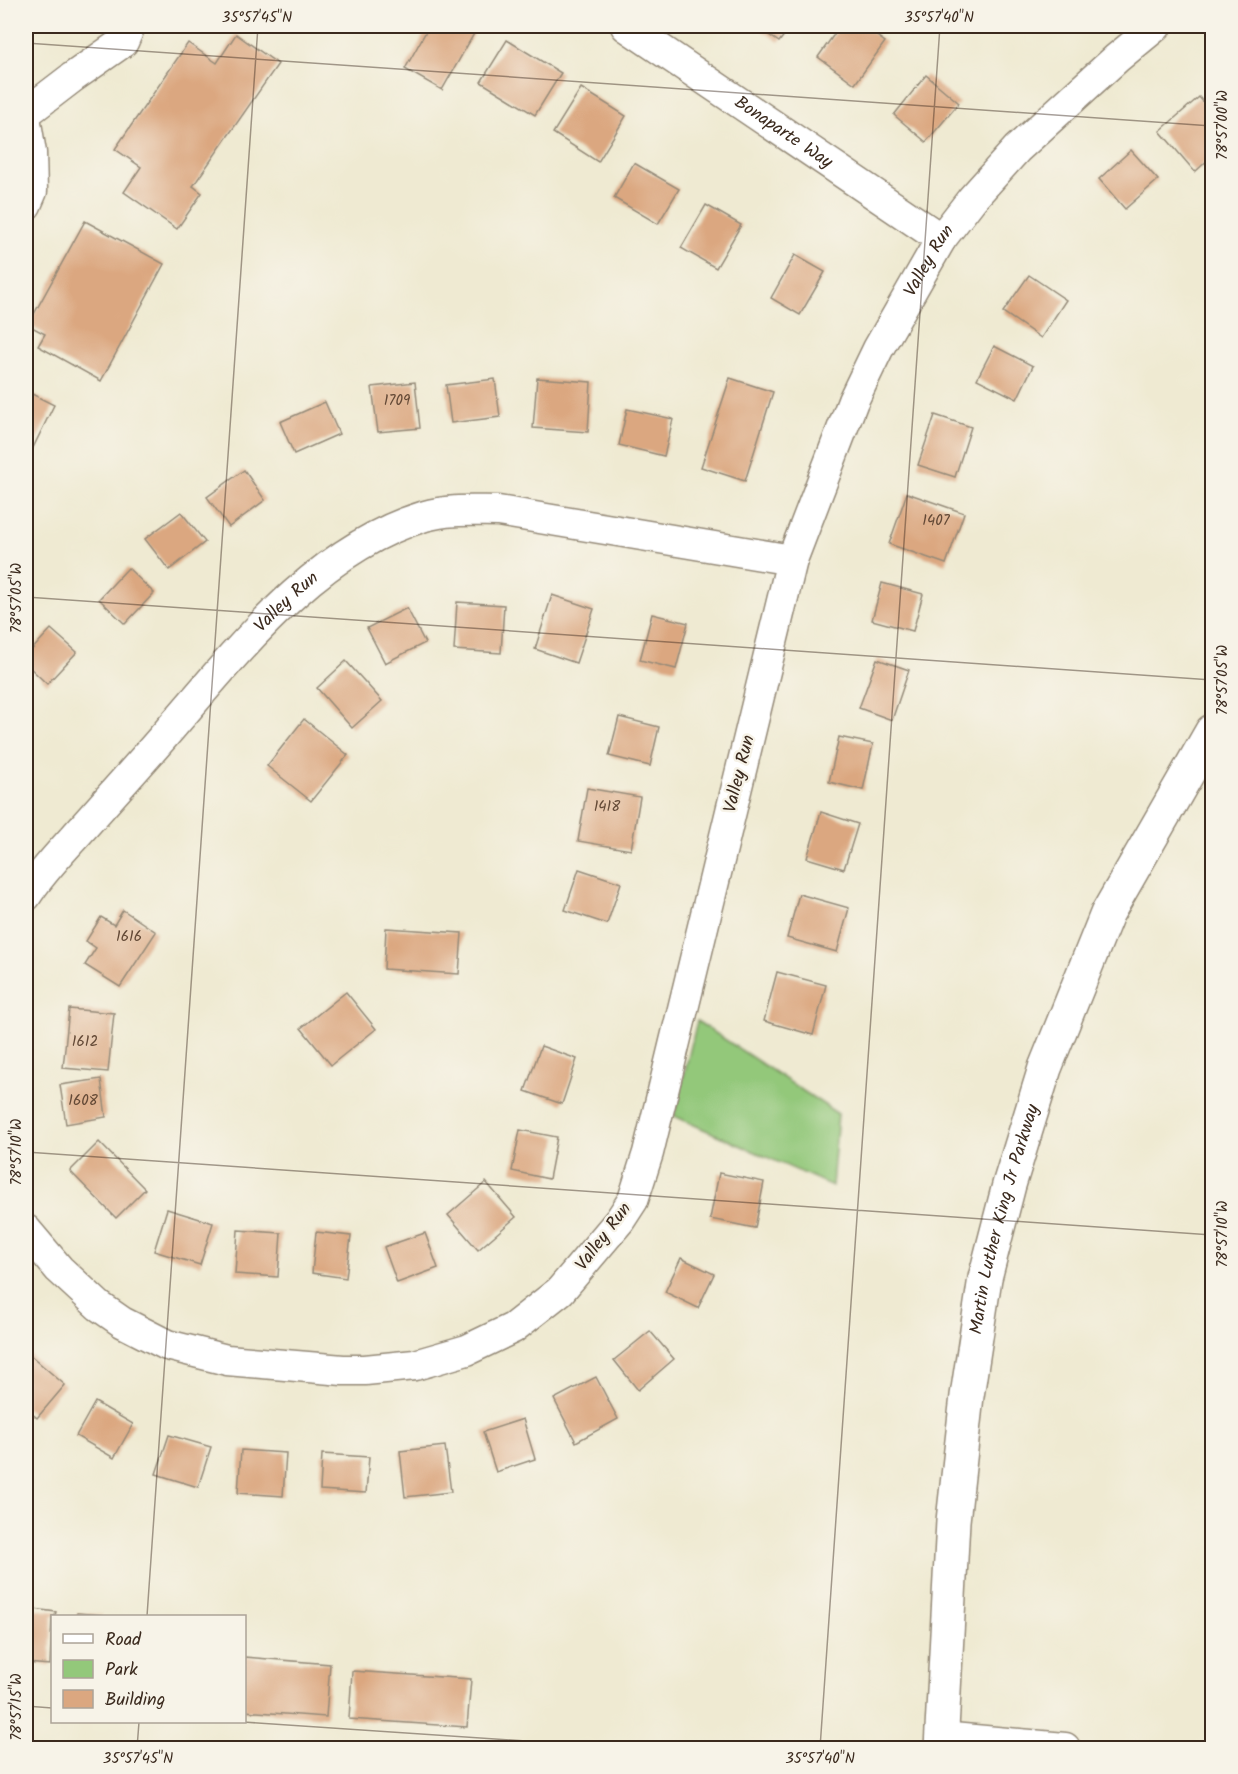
<svg xmlns="http://www.w3.org/2000/svg" width="1238" height="1774" viewBox="0 0 1238 1774" font-family="Kalam,sans-serif">
<rect width="100%" height="100%" fill="#f7f3e8"/>
<filter id="ink" filterUnits="userSpaceOnUse"><feTurbulence type="fractalNoise" baseFrequency=".0167" numOctaves="2"/><feDisplacementMap in="SourceGraphic" scale="12" xChannelSelector="R" yChannelSelector="G"/><feConvolveMatrix kernelMatrix="1 2 1 2 8 2 1 2 1" color-interpolation-filters="sRGB"/></filter>
<filter id="wash" filterUnits="userSpaceOnUse"><feTurbulence type="fractalNoise" baseFrequency=".008" numOctaves="4" result="noise"/><feDisplacementMap in="SourceGraphic" scale="24" xChannelSelector="R" yChannelSelector="G"/><feGaussianBlur stdDeviation="1.35" result="paint"/><feColorMatrix in="noise" values="0 0 0 0 0 0 0 0 0 0 0 0 0 0 0 0 0 1.4 0 .05"/><feComposite in="paint" operator="in"/></filter>
<g filter="url(#wash)">
<rect width="100%" height="100%" fill="#efead2"/>
<path fill="#93c87a" stroke="#67794c" stroke-width="1.5" d="M697 1021 838 1114 832 1186 674 1116Z"/>
<g id="blocks">
<g fill="#dba780">
<path d="M429 26H468L476 30 442 90 405 69Z"/>
<path d="M756 26H791L779 42Z"/>
<path d="M840 26H863L885 42 855 84 818 57Z"/>
<path d="M236 34 278 64 193 186 202 193 177 229 124 192 141 167 115 149 188 43 217 63Z"/>
<path d="M507 40 561 73 535 115 481 82Z"/>
<path d="M926 75 959 103 926 142 894 115Z"/>
<path d="M581 88 626 116 598 162 553 133Z"/>
<path d="M1199 97 1212 112V156L1195 172 1160 131Z"/>
<path d="M1131 150 1158 180 1125 209 1099 179Z"/>
<path d="M634 163 679 189 658 224 614 198Z"/>
<path d="M706 205 741 225 716 268 681 248Z"/>
<path d="M85 221 164 264 101 381 38 346 45 334 28 325Z"/>
<path d="M795 255 825 272 800 315 771 298Z"/>
<path d="M1029 275 1066 300 1041 338 1003 312Z"/>
<path d="M994 346 1033 366 1017 399 977 379Z"/>
<path d="M537 378 591 382 588 432 533 428Z"/>
<path d="M730 378 773 392 745 481 701 467Z"/>
<path d="M495 379 500 417 451 423 446 385Z"/>
<path d="M415 382 420 428 378 432 372 387Z"/>
<path d="M26 391 54 405 26 462Z"/>
<path d="M325 402 339 434 294 454 280 422Z"/>
<path d="M627 409 673 419 664 456 619 445Z"/>
<path d="M935 415 971 427 955 477 918 465Z"/>
<path d="M244 470 265 500 229 527 207 497Z"/>
<path d="M907 493 964 513 946 564 889 544Z"/>
<path d="M181 512 205 542 169 570 145 539Z"/>
<path d="M128 568 154 593 125 624 99 599Z"/>
<path d="M882 583 923 594 913 631 872 620Z"/>
<path d="M552 595 594 609 576 663 535 649Z"/>
<path d="M457 602 504 605 501 653 454 650Z"/>
<path d="M407 608 425 643 385 663 367 628Z"/>
<path d="M652 614 688 623 676 669 640 660Z"/>
<path d="M51 629 77 652 47 684 26 664V656Z"/>
<path d="M877 659 909 670 892 720 859 708Z"/>
<path d="M346 661 382 701 352 728 317 688Z"/>
<path d="M619 717 659 727 650 766 609 756Z"/>
<path d="M304 719 348 755 311 801 267 766Z"/>
<path d="M839 737 873 744 863 790 829 782Z"/>
<path d="M587 788 640 797 631 850 578 841Z"/>
<path d="M821 812 858 824 844 869 807 858Z"/>
<path d="M579 869 621 883 607 924 565 910Z"/>
<path d="M799 894 849 908 837 952 787 938Z"/>
<path d="M123 910 156 932 120 987 85 965 96 948 86 941 101 917 114 925Z"/>
<path d="M386 928 462 933 459 974 384 969Z"/>
<path d="M777 972 826 985 813 1035 764 1021Z"/>
<path d="M346 992 376 1029 331 1065 301 1028Z"/>
<path d="M69 1009 114 1013 108 1072 63 1068Z"/>
<path d="M541 1046 577 1059 562 1104 525 1091Z"/>
<path d="M101 1079 106 1117 66 1124 60 1085Z"/>
<path d="M520 1130 557 1137 549 1179 512 1171Z"/>
<path d="M99 1142 145 1189 116 1218 70 1171Z"/>
<path d="M719 1173 764 1182 755 1228 710 1219Z"/>
<path d="M486 1182 516 1217 478 1250 448 1215Z"/>
<path d="M167 1209 213 1223 200 1265 154 1251Z"/>
<path d="M238 1230 281 1233 278 1277 235 1274Z"/>
<path d="M316 1232 351 1236 346 1278 312 1273Z"/>
<path d="M425 1233 438 1268 397 1283 384 1247Z"/>
<path d="M681 1258 714 1274 698 1308 665 1292Z"/>
<path d="M650 1331 674 1359 638 1390 614 1360Z"/>
<path d="M29 1354 65 1385 37 1418 26 1408V1358Z"/>
<path d="M596 1377 618 1419 576 1442 554 1399Z"/>
<path d="M95 1402 133 1424 114 1458 76 1436Z"/>
<path d="M523 1419 535 1459 496 1472 483 1432Z"/>
<path d="M169 1435 211 1447 198 1487 156 1474Z"/>
<path d="M445 1446 451 1492 405 1497 400 1451Z"/>
<path d="M241 1450 286 1453 283 1496 238 1493Z"/>
<path d="M322 1454 369 1457 366 1493 320 1490Z"/>
<path d="M26 1608 56 1612 55 1616H52L50 1665 26 1663Z"/>
<path d="M77 1613 102 1615V1616H76Z"/>
<path d="M244 1657 330 1664 326 1717 244 1711Z"/>
<path d="M352 1671 471 1679 467 1727 349 1719Z"/>
</g>
</g>
</g>
<g filter="url(#ink)">
<use href="#blocks" fill-opacity="0" stroke="#958a78" stroke-width="1.5"/>
<g fill="none" stroke-linecap="round" stroke-linejoin="round">
<g stroke="#958a78" stroke-width="33">
<g id="minor">
<path id="s1" d="M626 26 941 239"/>
<path d="M26 113 73 77 123 42 130 26"/>
<path d="M26 123 31 153 32 191 26 205"/>
<path id="s2" d="M792 560 853 401 878 349 941 239 972 199 1017 149 1117 58 1156 26"/>
<path id="s3" d="M26 896C40 874 60 853 78 833 102 806 126 779 150 752 228 664 308 551 425 516 448 509 474 511 498 511L792 560 648 1153 633 1200 620 1220 560 1291 513 1328 467 1350 415 1365 365 1370H343L227 1360 167 1345 122 1322 99 1306 59 1269 26 1230"/>
<path d="M941 1737 1065 1748"/>
</g>
</g>
<g stroke="#958a78" stroke-width="36">
<g id="major">
<path id="s4" d="M941 1748 953 1521 967 1396 985 1278 1009 1185 1045 1068 1107 914 1212 731"/>
</g>
</g>
<use href="#minor" stroke="#fff" stroke-width="30"/>
<use href="#major" stroke="#fff" stroke-width="33"/>
</g>
</g>
<path fill="none" stroke="#3b2a1e" stroke-width="1.5" stroke-opacity="0.45" d="M26 43 1212 126M26 597 1212 680M26 1152 1212 1235M147 1616 258 26M26 1706 52 1708M243 1722 629 1748M137 1748 139 1722M820 1748 940 26"/>
<g text-anchor="middle" dominant-baseline="central" stroke-width="5" stroke-linejoin="round" paint-order="stroke">
<g font-size="15" fill="#634936">
<text x="397" y="401">1709</text>
<text x="936" y="521">1407</text>
<text x="607" y="807">1418</text>
<text x="129" y="937">1616</text>
<text x="85" y="1042">1612</text>
<text x="83" y="1101">1608</text>
</g>
<g font-size="18" fill="#3b2a1e" stroke="#f7f3e8">
<text stroke="none"><textPath href="#s1" startOffset="190">Bonaparte Way</textPath></text>
<text stroke="none"><textPath href="#s2" startOffset="330">Valley Run</textPath></text>
<text stroke="none"><textPath href="#s3" startOffset="393">Valley Run</textPath></text>
<text transform="translate(740 774) rotate(-76)">Valley Run</text>
<text stroke="none"><textPath href="#s4" startOffset="534">Martin Luther King Jr Parkway</textPath></text>
<text transform="translate(604 1237) rotate(-53)">Valley Run</text>
</g>
</g>
<rect width="1238" height="1774" fill="none" stroke="#f7f3e8" stroke-width="66"/>
<rect x="51" y="1615" width="195" height="108" fill="#f7f3e8" stroke="#aca397" stroke-width="1.5"/>
<rect x="63" y="1634" width="30" height="9" fill="#ffffff" stroke="#aca397" stroke-width="1.5"/>
<text x="105" y="1645" font-size="18" fill="#3b2a1e">Road</text>
<rect x="63" y="1660" width="30" height="18" fill="#93c87a" stroke="#aca397" stroke-width="1.5"/>
<text x="105" y="1675" font-size="18" fill="#3b2a1e">Park</text>
<rect x="63" y="1690" width="30" height="18" fill="#dba780" stroke="#aca397" stroke-width="1.5"/>
<text x="105" y="1705" font-size="18" fill="#3b2a1e">Building</text>
<rect x="33" y="33" width="1172" height="1708" fill="none" stroke="#3b2a1e" stroke-width="2"/>
<g font-size="15" text-anchor="middle" fill="#3b2a1e">
<text x="257" y="22">35°57'45"N</text>
<text x="939" y="22">35°57'40"N</text>
<text transform="translate(1222 125) rotate(-90)" y="5">78°57'00"W</text>
<text transform="translate(16 598) rotate(-90)" y="5">78°57'05"W</text>
<text transform="translate(1222 680) rotate(-90)" y="5">78°57'05"W</text>
<text transform="translate(16 1152) rotate(-90)" y="5">78°57'10"W</text>
<text transform="translate(1222 1234) rotate(-90)" y="5">78°57'10"W</text>
<text transform="translate(16 1707) rotate(-90)" y="5">78°57'15"W</text>
<text x="138" y="1763">35°57'45"N</text>
<text x="820" y="1763">35°57'40"N</text>
</g>
</svg>
